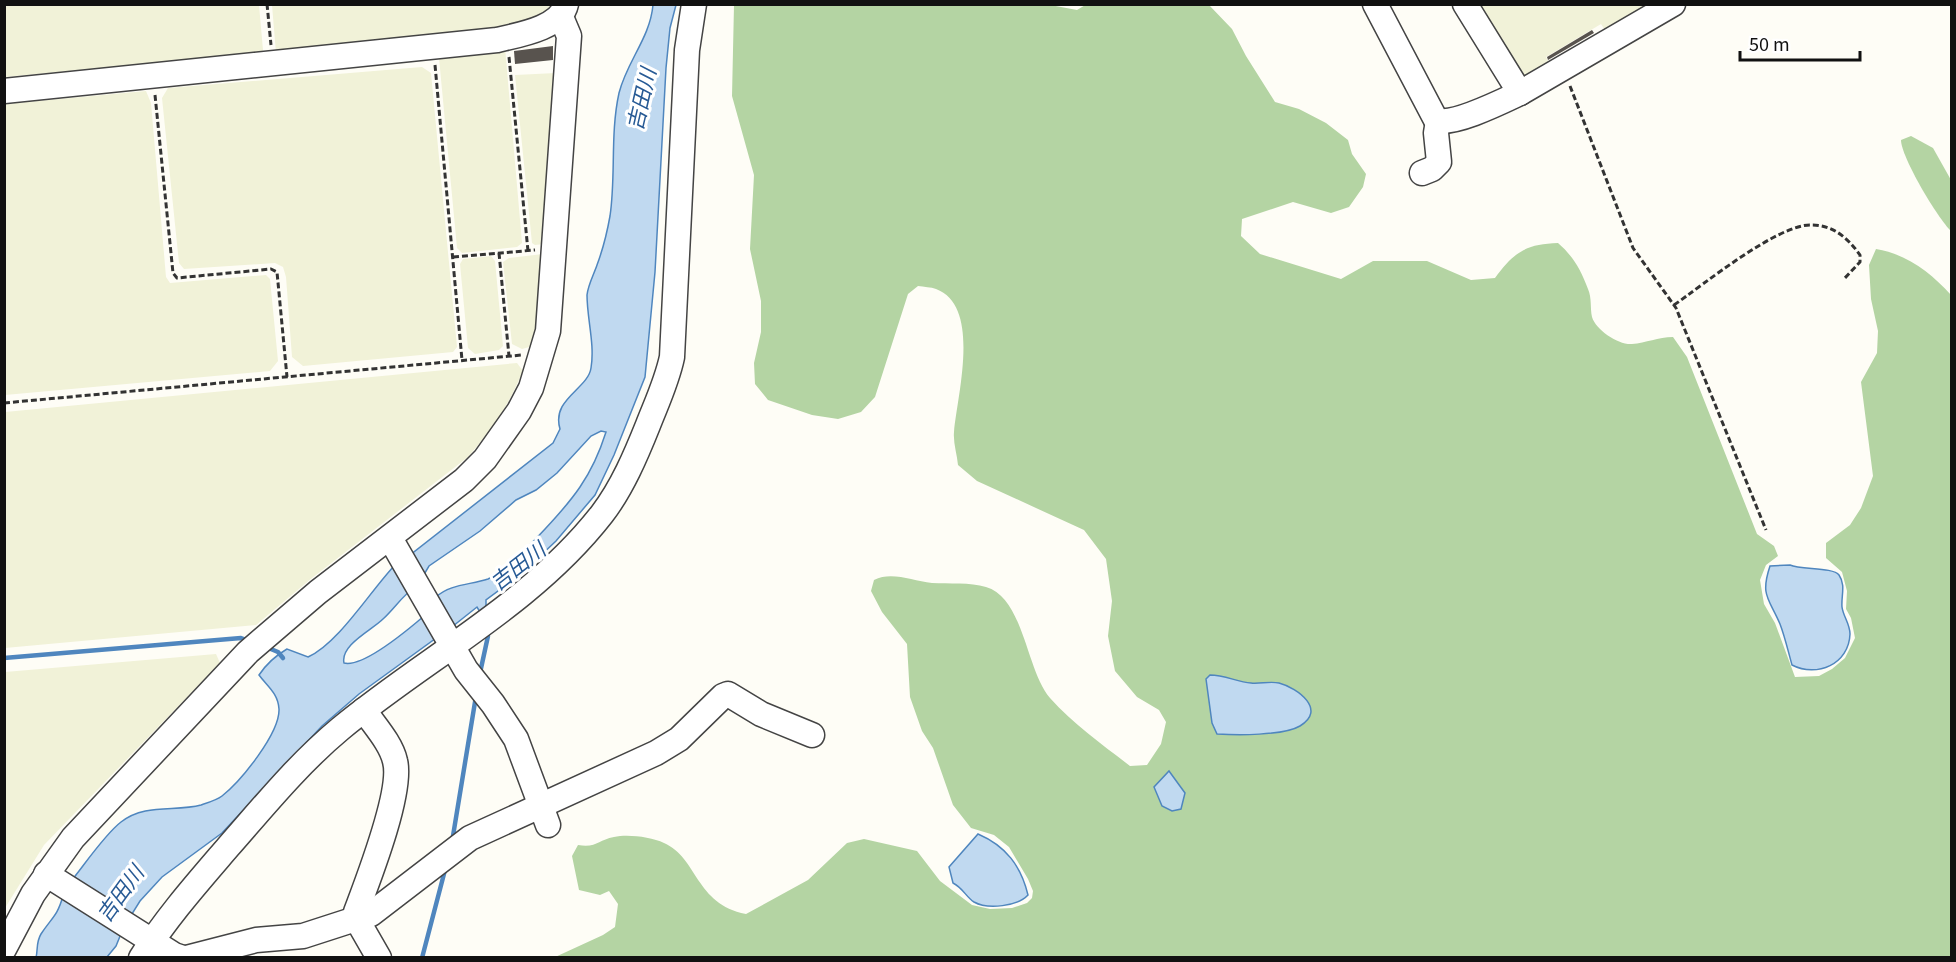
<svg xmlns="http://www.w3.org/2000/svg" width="1956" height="962" viewBox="0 0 1956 962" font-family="Georgia,'Noto Sans JP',serif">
<rect width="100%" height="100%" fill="#fefdf6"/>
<g fill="#f1f2d8">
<path d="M5 5H259L263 50 262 53 5 77Z"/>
<path d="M272 5H555L553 12 490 34 276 53Z"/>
<path d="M1471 5H1666L1610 38 1601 24 1546 57 1553 70 1527 86Z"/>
<path d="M505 47 522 243 517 247 462 253 457 248 439 58 454 49Z"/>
<path d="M422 67 431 73 457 347 453 352 303 366 292 357 286 277 283 267 275 263 184 269 179 263 162 98 168 88Z"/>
<path d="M556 73 544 244 535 245 532 243 515 75Z"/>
<path d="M146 91 151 103 166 277 170 283 266 275 270 279 278 361 270 371 5 395V104Z"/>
<path d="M543 254V301L533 346 522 349 512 344 503 262 509 258Z"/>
<path d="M491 256 495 261 503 346 499 350 475 354 468 348 460 264 463 259Z"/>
<path d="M517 363 523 371 512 395 495 425 468 457 312 578 256 625 5 648V412Z"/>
<path d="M216 654 220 663 44 845 5 908V672Z"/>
</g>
<g fill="#b4d4a3">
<path d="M1045 4 1077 10 1087 4 1209 5 1232 29 1246 56 1275 102 1299 109 1326 123 1348 140 1352 154 1366 174 1363 187 1349 207 1331 213 1293 202 1242 219 1241 236 1260 254 1341 279 1373 261H1427L1471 280 1495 278C1514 252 1526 244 1558 243 1573 256 1581 270 1588 289 1592 298 1590 308 1592 317 1596 330 1618 345 1632 344 1646 343 1658 337 1673 337L1687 357 1757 534 1774 546 1778 556 1766 565 1760 580 1764 604 1775 623 1795 677 1819 676 1832 669 1845 658 1855 638 1851 618 1846 609 1847 591 1842 572 1826 558V543L1850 525 1861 508 1873 476 1861 382 1877 353 1878 331 1871 299 1869 265 1876 249C1907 254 1931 273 1951 295V957L553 958 603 935 615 927 618 904 609 891 600 895 579 890 572 856 578 845C597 848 598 840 614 837 628 834 651 837 664 843 698 858 695 904 746 914L808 880 847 843 864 839 917 851 940 881 972 905 990 909 1012 908 1027 903 1032 898 1033 891 1028 879 1009 847 994 835 971 828 953 805 933 748 922 731 910 697 907 644 882 612 871 591 874 580C892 571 912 581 932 583 949 584 970 582 986 587 1024 598 1026 670 1050 698 1073 724 1103 745 1130 766L1147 765 1161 744 1166 722 1159 710 1137 697 1115 671 1108 636 1112 601 1106 559 1084 530 977 481 958 465C957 454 953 443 954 432 957 396 982 306 936 289 931 287 924 287 918 286L908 294 875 397 861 412 838 419 812 415 768 400 755 384 754 363 761 332V301L750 249 754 175 732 96 734 5Z"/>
<path d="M1911 136 1933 148 1951 180V231C1938 219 1901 157 1901 140Z"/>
</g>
<g fill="#c0d9f0" stroke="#4f86be" stroke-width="1.5">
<path d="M653 5H676L670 28 666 68 655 272 645 377 614 455 595 495 556 541 521 574 486 600V607L480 612 477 607 448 630 436 597C450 584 470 585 488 579 511 569 565 509 580 487 591 471 600 451 606 432L601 431 591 436 557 473 536 490 516 500 480 531 429 566 419 583 405 559 553 443 560 429C551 399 588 389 591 368 595 344 587 319 587 295 588 285 594 274 597 265 603 249 607 233 610 216 616 176 610 134 619 93 627 61 650 38 653 5Z"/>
<path d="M395 565 416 586C402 596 395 608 383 619 372 630 340 645 344 663 364 668 415 624 431 610L443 633 359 694 322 726 222 833 162 877 140 901 127 922 68 885C83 867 104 835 121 822 145 803 175 812 201 805 207 803 217 800 222 796 241 781 280 733 279 709 278 693 267 686 259 675 267 663 275 656 287 649L308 657C338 644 371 590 395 565Z"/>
<path d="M1790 565C1801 570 1833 567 1839 575 1846 585 1841 596 1842 607 1843 616 1850 624 1850 634 1849 664 1817 678 1792 665 1788 651 1785 637 1780 624 1769 598 1760 596 1770 566Z"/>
<path d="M1210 675C1225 675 1237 682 1251 683 1260 684 1270 681 1279 683 1298 688 1327 710 1300 726 1283 736 1236 735 1217 734L1212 723 1206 679Z"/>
<path d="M1169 771 1185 793 1181 809 1172 811 1162 806 1154 787Z"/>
<path d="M978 834C1006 846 1021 866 1028 895 1018 906 988 910 974 902 966 897 963 888 953 883L949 867Z"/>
<path d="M63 896 125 924 116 946 107 957 36 958C38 949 36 942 41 934 52 917 57 917 63 896Z"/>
</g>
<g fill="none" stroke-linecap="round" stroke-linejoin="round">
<g stroke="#4f86be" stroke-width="4.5">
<path d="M266 647 278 652 283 658"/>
<path d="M4 658 241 638 249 641"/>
<path d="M480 673 488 636"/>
<path d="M452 842 476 696"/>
<path d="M422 958 445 870"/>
</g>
</g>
<g fill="#58534e">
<path d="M1592 30 1594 33 1548 60 1547 57Z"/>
<path d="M553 46V60L515 64 514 51Z"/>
</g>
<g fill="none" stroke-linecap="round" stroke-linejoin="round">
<g stroke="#444" stroke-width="27">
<g id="minor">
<path d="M1375 4 1436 120C1453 126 1503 101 1520 93"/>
<path d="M1465 4 1520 93 1673 4"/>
<path d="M4 91 497 40C518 35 561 28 566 4"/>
<path d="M1422 173 1432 169 1439 162 1436 133 1438 121"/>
<path d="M390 538 466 670 493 704 516 739 548 825"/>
<path d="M364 710C374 725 391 743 395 761 403 791 368 880 356 912V918L379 958"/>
<path d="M46 874 174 955 183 958"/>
<path d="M4 949 33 894 73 838 248 652 318 592 464 480 485 459 519 411 531 388 548 331 569 36 561 17"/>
<path d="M141 958C166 918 198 882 228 847 264 806 298 764 340 729 427 657 532 604 602 514 622 488 636 455 648 425 657 402 667 381 672 357L687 50 694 4"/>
<path d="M186 958 256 940 303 936 371 914 470 838 656 753 679 739 723 696 728 694 761 714 812 735"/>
</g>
</g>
<g stroke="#333" stroke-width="3" stroke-dasharray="6 3" stroke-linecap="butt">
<path d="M267 4 271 45"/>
<path d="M509 57 528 251"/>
<path d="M435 65 462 360"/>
<path d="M1570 86 1633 248 1676 308 1766 530"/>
<path d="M155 95 173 273 177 278 271 269 277 272 287 377"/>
<path d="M499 253 509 356"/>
<path d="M453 257 535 250"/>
<path d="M1674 305C1703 285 1779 223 1812 225 1833 225 1848 238 1860 255V262L1843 280"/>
<path d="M4 403 522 355"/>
</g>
<use href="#minor" stroke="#fff" stroke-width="24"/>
</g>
<g text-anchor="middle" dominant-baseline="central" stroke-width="6" stroke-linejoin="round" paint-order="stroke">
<g font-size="21" font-style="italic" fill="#275a95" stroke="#fff">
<text transform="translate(640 99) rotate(-77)">吉田川</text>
<text transform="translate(517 565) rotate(-38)">吉田川</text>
<text transform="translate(119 893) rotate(-54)">吉田川</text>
</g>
</g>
<rect width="1956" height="962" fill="none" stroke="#111111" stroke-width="12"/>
<path d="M1740 51v9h120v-9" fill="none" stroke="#111111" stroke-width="3"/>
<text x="1749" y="51" font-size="18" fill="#111111" stroke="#ffffff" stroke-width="4.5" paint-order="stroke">50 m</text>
</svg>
